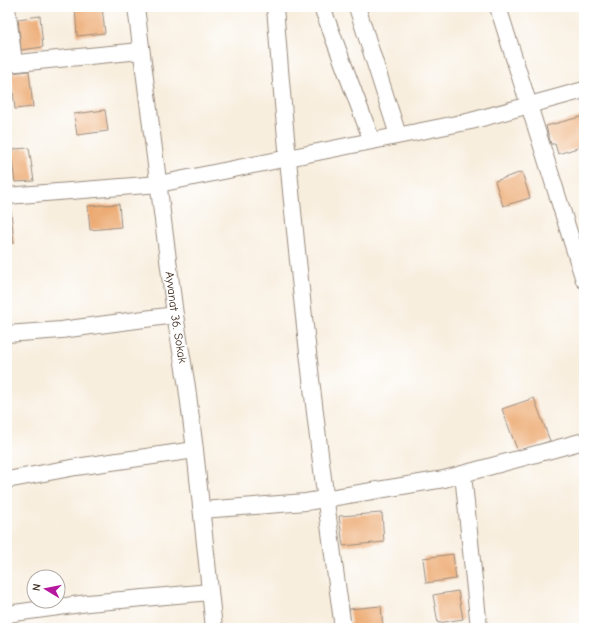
<svg xmlns="http://www.w3.org/2000/svg" width="591" height="635" viewBox="0 0 591 635" font-family="'Comic Neue',sans-serif">
<rect width="100%" height="100%" fill="#fff"/>
<filter id="ink" filterUnits="userSpaceOnUse"><feTurbulence type="fractalNoise" baseFrequency=".025" numOctaves="2"/><feDisplacementMap in="SourceGraphic" scale="8" xChannelSelector="R" yChannelSelector="G"/><feConvolveMatrix kernelMatrix="1 2 1 2 8 2 1 2 1" color-interpolation-filters="sRGB"/></filter>
<filter id="wash" filterUnits="userSpaceOnUse"><feTurbulence type="fractalNoise" baseFrequency=".012" numOctaves="4" result="noise"/><feDisplacementMap in="SourceGraphic" scale="16" xChannelSelector="R" yChannelSelector="G"/><feGaussianBlur stdDeviation="0.9" result="paint"/><feColorMatrix in="noise" values="0 0 0 0 0 0 0 0 0 0 0 0 0 0 0 0 0 1.4 0 .05"/><feComposite in="paint" operator="in"/></filter>
<g filter="url(#wash)">
<rect width="100%" height="100%" fill="#f8eede"/>
<g id="blocks">
<g fill="#eca86e">
<path d="M75 7H102L105 33 77 36Z"/>
<path d="M40 16 43 47 21 50 18 19Z"/>
<path d="M29 71 33 107 15 109 11 73Z"/>
<path d="M105 110 108 131 77 135 74 114Z"/>
<path d="M584 116V146L558 154 555 144H551L546 126Z"/>
<path d="M29 148 34 181 15 182 11 154 15 149Z"/>
<path d="M522 172 530 198 503 206 495 181Z"/>
<path d="M119 204 121 227 90 230 88 206Z"/>
<path d="M11 211 14 243 7 244V212Z"/>
<path d="M534 398 550 441 518 452 502 409Z"/>
<path d="M382 513 384 542 343 546 339 516Z"/>
<path d="M453 554 456 579 426 583 423 558Z"/>
<path d="M458 591 463 619 438 623 433 595Z"/>
<path d="M381 606 383 628H351L349 609Z"/>
</g>
</g>
</g>
<g filter="url(#ink)">
<use href="#blocks" fill-opacity="0" stroke="#9a8c7e" stroke-width="1"/>
<g fill="none" stroke-linecap="round" stroke-linejoin="round">
<g stroke="#9a8c7e" stroke-width="18">
<g id="minor">
<path d="M7 7 14 63"/>
<path id="s1" d="M136 7 175 315 187 387 195 450 214 628"/>
<path d="M275 7C291 215 314 422 343 628"/>
<path d="M322 7 372 141"/>
<path d="M357 7 398 135"/>
<path d="M498 7 584 280"/>
<path d="M7 64 141 51"/>
<path d="M7 196 159 184 471 121 584 90"/>
<path d="M7 334 61 330 175 315"/>
<path d="M463 474 479 628"/>
<path d="M7 480 76 467 195 450"/>
<path d="M202 510 306 502 444 479 584 441"/>
<path d="M7 614 88 603 210 592"/>
</g>
</g>
<use href="#minor" stroke="#fff" stroke-width="16"/>
</g>
</g>
<g text-anchor="middle" dominant-baseline="central" stroke-width="3" stroke-linejoin="round" paint-order="stroke">
<g font-size="12" fill="#3b2a1e" stroke="#fff">
<text stroke="none"><textPath href="#s1" startOffset="313">Ayvanat 36. Sokak</textPath></text>
</g>
</g>
<rect width="591" height="635" fill="none" stroke="#fff" stroke-width="24"/>
<g transform="translate(46 589) rotate(280)"><circle r="19" fill="#ffffff" stroke="#b1aaa5"/>
<path d="M0-3L7 15L0 10L-7 15Z" fill="#b5179e"/>
<text y="-6" font-size="11" font-weight="bold" text-anchor="middle" fill="#3b2a1e">N</text>
</g>
</svg>
